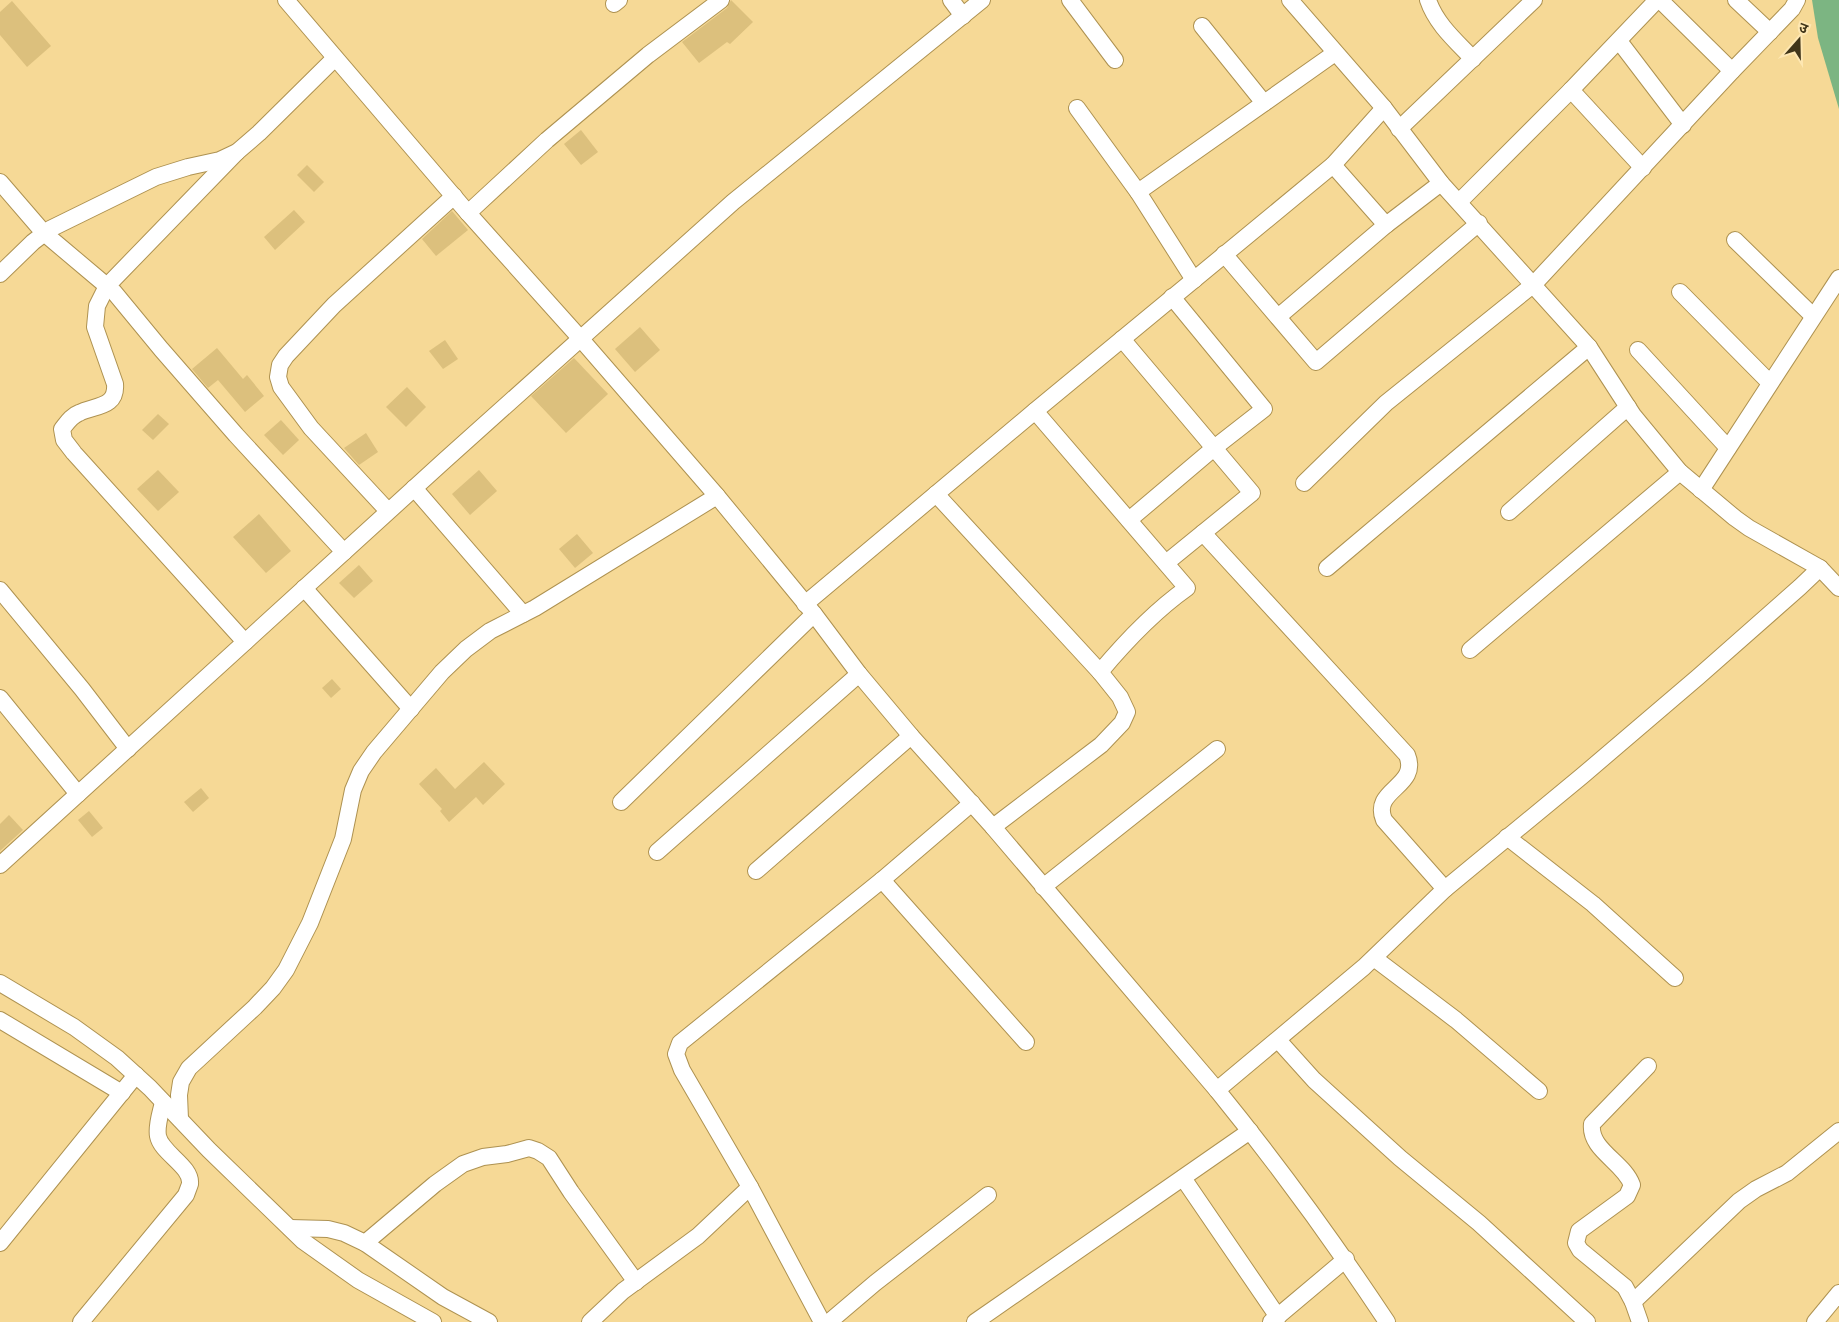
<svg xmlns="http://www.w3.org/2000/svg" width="1839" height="1322" viewBox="0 0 1839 1322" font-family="'Roboto Condensed','Noto Sans Devanagari',sans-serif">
<rect width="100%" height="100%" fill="#f6d996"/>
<path fill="#7cb582" d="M1812 0H1839V109L1818 38Z"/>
<g fill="#dcc07d">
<path d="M731 0 753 22 730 44 727 42 699 63 682 42 727 8Z"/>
<path d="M12 1 51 46 27 67 0 35V12Z"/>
<path d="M581 130 598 152 581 165 564 144Z"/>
<path d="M307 165 324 182 314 192 297 175Z"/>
<path d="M294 210 305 222 275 250 264 237Z"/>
<path d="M452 211 468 230 436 256 422 239Z"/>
<path d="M640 327 660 350 635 372 615 349Z"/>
<path d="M445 340 458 359 443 369 429 351Z"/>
<path d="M217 348 243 379 247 375 264 396 245 412 218 380 208 388 192 369Z"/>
<path d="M574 358 608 394 566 433 531 396Z"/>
<path d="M407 387 426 407 406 427 386 407Z"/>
<path d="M158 414 169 424 153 440 142 430Z"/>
<path d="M281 420 299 440 283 455 264 435Z"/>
<path d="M366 433 378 452 359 465 344 448Z"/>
<path d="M158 470 179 492 158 511 137 489Z"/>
<path d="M479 470 497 491 470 515 452 494Z"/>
<path d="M259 514 291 551 266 573 233 537Z"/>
<path d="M577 534 593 553 575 568 559 549Z"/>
<path d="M359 565 373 581 354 598 339 583Z"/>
<path d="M332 679 341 689 331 698 322 688Z"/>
<path d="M484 762 505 784 483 805 476 797 449 822 440 811 442 809 419 784 436 768 455 789Z"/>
<path d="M201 788 209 798 193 812 184 802Z"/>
<path d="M89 811 103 828 92 837 78 820Z"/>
<path d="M9 815 23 830 0 851V824Z"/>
</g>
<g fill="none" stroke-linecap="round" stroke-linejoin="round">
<g stroke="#ae9251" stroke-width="18">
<g id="minor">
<path d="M286 0 468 213 580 338 717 496 814 614 859 674 911 736 993 827 1217 1090C1278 1165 1334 1242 1387 1322"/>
<path d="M951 0 963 16"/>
<path d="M1070 0 1115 60"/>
<path d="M1290 0 1384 108 1441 183 1589 347 1633 415 1680 472 1735 518 1749 528 1820 568 1839 588"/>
<path d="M1428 0C1436 24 1456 41 1473 59"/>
<path d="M1660 0 1732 71"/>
<path d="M1736 0 1770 32"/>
<path d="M614 4 619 0"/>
<path d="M1202 26 1264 103"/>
<path d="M1619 41 1683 125"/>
<path d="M1571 90 1643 168"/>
<path d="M1077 108 1138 192 1194 280"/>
<path d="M1399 129 1534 0"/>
<path d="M237 152 107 286 97 306 95 327 115 384C117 408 95 405 79 413 71 416 67 423 62 429L64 440 74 453 245 642"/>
<path d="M1333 165 1386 225"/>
<path d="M0 182 44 233 114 292 161 349 236 435 344 552"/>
<path d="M1138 192 1335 53"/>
<path d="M1459 202 1571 90 1657 0"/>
<path d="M468 213 547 140 648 55 721 0"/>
<path d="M1735 240 1813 316"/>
<path d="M1224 254 1316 362 1479 223"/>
<path d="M0 274 33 242 50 229 156 177 188 167 220 160 237 152 259 133 335 58"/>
<path d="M1680 292 1770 383"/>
<path d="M1278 317 1386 225 1441 183"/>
<path d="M1122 339 1252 493 1166 563"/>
<path d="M1638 350 1728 448"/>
<path d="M1035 411 1187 588C1153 612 1126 641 1100 672"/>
<path d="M1304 483 1386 403 1534 284 1732 71 1792 9 1797 0"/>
<path d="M414 488 523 614"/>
<path d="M1701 490 1839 278"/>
<path d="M936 494 1100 672 1120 697 1127 712 1122 723 1101 745 993 827"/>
<path d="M388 511 311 428 281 387 278 377 280 365 286 356 334 305 454 196"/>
<path d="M1509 512 1628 407"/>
<path d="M1129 520 1214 448 1264 409 1172 297"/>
<path d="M1203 533 1407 755C1420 787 1371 789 1384 820L1445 889"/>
<path d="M1327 568 1589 347"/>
<path d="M304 588 411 709"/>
<path d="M0 590 82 689 128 749"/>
<path d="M805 604 1035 411 1333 165 1384 108"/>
<path d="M1470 650 1680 472"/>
<path d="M0 698 78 794"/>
<path d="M621 802 814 614"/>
<path d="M1507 837 1593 904 1675 978"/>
<path d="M657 852 859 674"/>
<path d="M0 865 444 461 733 202 982 0"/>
<path d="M756 871 911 736"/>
<path d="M882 880 1026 1042"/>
<path d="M1043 887 1217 749"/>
<path d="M1374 958 1456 1020 1539 1091"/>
<path d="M0 983 74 1027 117 1058 150 1088 209 1150 303 1241 358 1280 433 1322"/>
<path d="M0 1020 122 1093"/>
<path d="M1278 1040 1314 1080 1400 1158 1479 1223 1587 1322"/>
<path d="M1217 1090 1364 967 1445 889 1582 776 1698 677 1800 587 1820 568"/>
<path d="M180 1119 179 1095 181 1082 189 1068 255 1007 273 988 286 970 310 923 343 839 353 790 361 771 374 752 442 672 466 649 490 631 535 608 717 496"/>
<path d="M1183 1178 1278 1317"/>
<path d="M290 1228 328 1229 344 1233 365 1243 443 1297 489 1322"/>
<path d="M0 1243 136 1075"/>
<path d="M365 1243 435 1184 463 1164 483 1157 507 1154 529 1148 538 1151 549 1158 571 1192 636 1282"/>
<path d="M1633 1302 1739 1201 1756 1189 1787 1173 1839 1131"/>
<path d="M81 1322 186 1195C187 1192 189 1187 190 1184 192 1166 161 1153 158 1136 156 1125 161 1112 163 1102"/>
<path d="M590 1322 623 1291 698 1236 750 1187"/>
<path d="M822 1322 750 1187 682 1070 676 1054 680 1043 882 880 972 803"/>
<path d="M829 1322 875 1283 988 1195"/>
<path d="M975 1322 1250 1131"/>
<path d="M1271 1322 1346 1259"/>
<path d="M1640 1322 1633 1302 1625 1287 1580 1250 1576 1243 1579 1231 1627 1196 1632 1185C1624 1162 1589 1150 1592 1124L1648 1066"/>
<path d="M1815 1322 1839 1293"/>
</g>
</g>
<use href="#minor" stroke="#fff" stroke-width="16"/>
</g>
<g transform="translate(1799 40) rotate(20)" stroke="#fee7b2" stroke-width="4" paint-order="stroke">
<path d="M0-4L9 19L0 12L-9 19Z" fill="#41361a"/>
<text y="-8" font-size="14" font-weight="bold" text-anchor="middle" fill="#41361a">उ</text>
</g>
</svg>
